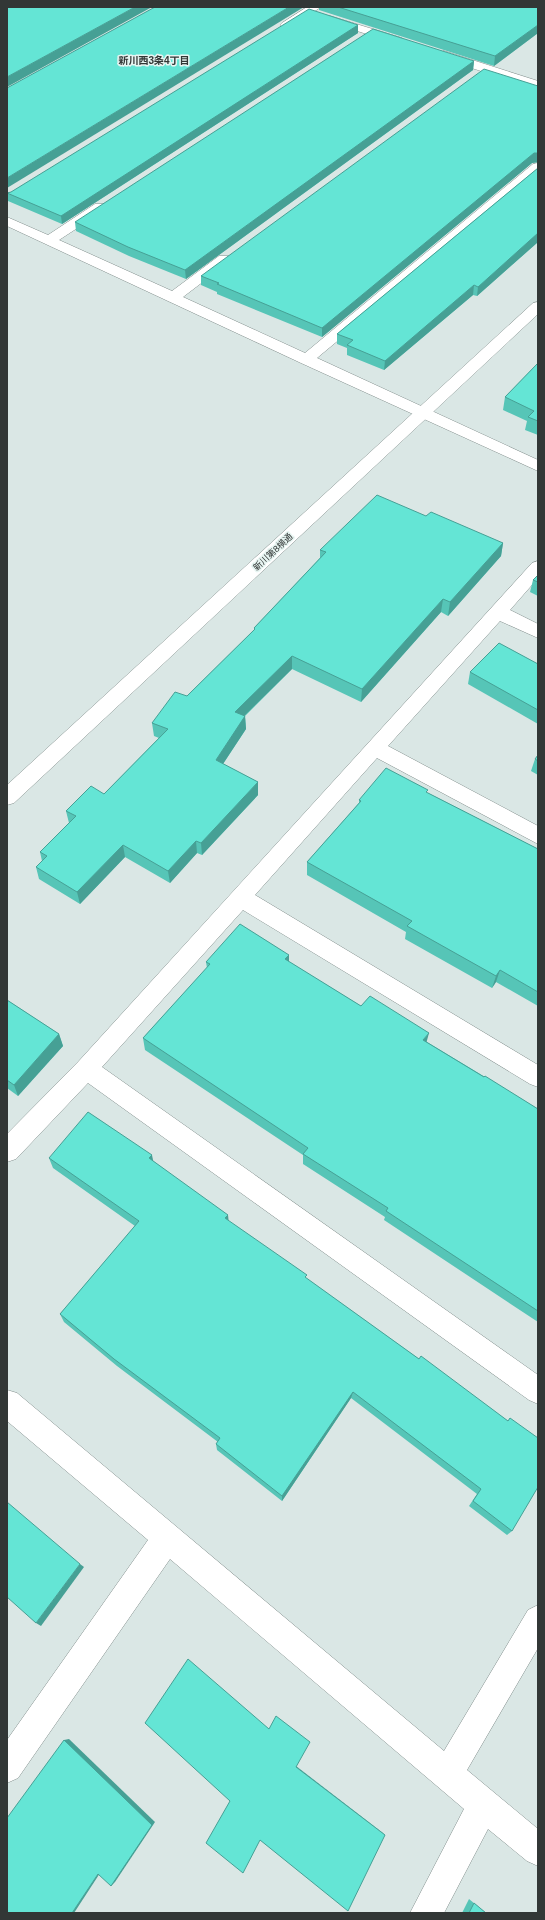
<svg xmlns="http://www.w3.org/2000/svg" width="545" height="1920" viewBox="0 0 545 1920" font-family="Arial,'Noto Sans JP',sans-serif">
<rect width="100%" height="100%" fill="#dae7e5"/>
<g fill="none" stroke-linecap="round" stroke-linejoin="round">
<g stroke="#838f8d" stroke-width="1">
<g id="minor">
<path d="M307 7H321L290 27H282L280 25 282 23Z"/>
<path d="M330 16 402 38 404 40 398 44 326 21 324 19Z"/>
<path d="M444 51 538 81V89L440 58 438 55Z"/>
<path d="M538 163V174L317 358 538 460V471L301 363 7 226V217L48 235 95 204H105L107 207 105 210 59 240 172 291 219 256H229L231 259 229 262 183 297 305 353 533 164Z"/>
<path d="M538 561V578L510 610 538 624V638L500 621 388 746 538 826V844L377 758 255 895 538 1065V1087L530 1084 243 910 102 1067 538 1375V1404L529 1400 88 1083 16 1159 7 1162V1134L78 1062 532 563Z"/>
<path d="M7 1390 17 1393 444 1751 528 1610 538 1605V1648L467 1770 538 1829V1866L527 1861 488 1829 444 1913H410L464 1809 170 1559 18 1778 7 1783V1740L148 1540 7 1421Z"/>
</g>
</g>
<g stroke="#838f8d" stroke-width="1">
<path id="tertiary" d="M538 302V314L14 803 7 805V785L533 303Z"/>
</g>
<use href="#minor" fill="#fff" fill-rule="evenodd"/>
<use href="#tertiary" fill="#fff" fill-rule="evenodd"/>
</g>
<g fill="#56c5b7">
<path d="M319 7H538V33L494 66 319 10Z"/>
<path d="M358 25V33L62 224 8 201 7 193 11 192Z"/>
<path d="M474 61 473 70 186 279 129 256 76 231 75 222Z"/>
<path d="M538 86V162L532 163 322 337 217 294V292L201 285V276Z"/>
<path d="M538 168V242L477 296 473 295 384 370 347 355V348L337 344V334Z"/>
<path d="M538 363V435L525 430 527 421 503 410 505 397Z"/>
<path d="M426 516 503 543 501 556 448 616 441 612 361 702 292 669 245 716 246 729 223 764 258 782V795L202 855 197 853 170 883 125 857 80 904 39 879 36 867 42 861 40 852 69 823 66 811 104 794 159 738 154 736 152 723 187 696 254 630V628L320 558V550Z"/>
<path d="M538 575V596L530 592 533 580Z"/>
<path d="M538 664V724L468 684 470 672Z"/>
<path d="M538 755V775L531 771 535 759Z"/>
<path d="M428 793 538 849V1006L496 982 492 988 405 939 406 932 307 875V862L359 803V800Z"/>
<path d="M206 962H289L361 1006 427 1042 538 1109V1322L384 1220 385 1217 303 1164V1155L145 1050 143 1038 207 968Z"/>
<path d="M7 1000 59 1034 63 1046 18 1096 7 1088Z"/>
<path d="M49 1158 153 1161 228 1221 307 1279 419 1359 508 1421 510 1418 512 1531 507 1535 469 1506 477 1494 351 1398 282 1501 217 1450 216 1444 218 1442 117 1366 64 1322 60 1314 135 1226 53 1168Z"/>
<path d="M469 1899 486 1913H462Z"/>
</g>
<g fill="#46a095">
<path d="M135 7H152L7 87V77Z"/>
<path d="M289 7H304L7 188V178Z"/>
<path d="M358 25V33L62 224 61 216Z"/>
<path d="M538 25V33L494 66 495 56Z"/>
<path d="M474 61 473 70 186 279 185 270Z"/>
<path d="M534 153H538V162L532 163 322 337V328Z"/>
<path d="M538 233V242L477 296 478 287Z"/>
<path d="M474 285 473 295 384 370 385 361Z"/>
<path d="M503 543 501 556 448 616 450 602Z"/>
<path d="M443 599 441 612 361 702 362 689Z"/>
<path d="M292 656V669L235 725V712Z"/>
<path d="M245 716 246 729 217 773 216 760Z"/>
<path d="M258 782V795L202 855 201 843Z"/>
<path d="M196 841 197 853 170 883 168 871Z"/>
<path d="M123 845 125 857 80 904 77 892Z"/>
<path d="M289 955V967L285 959Z"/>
<path d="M500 970 496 982 492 988 496 976Z"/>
<path d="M429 1033 426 1044 423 1040Z"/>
<path d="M59 1034 63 1046 18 1096 14 1085Z"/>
<path d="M152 1155 154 1165 149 1158Z"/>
<path d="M228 1215 229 1224 225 1218Z"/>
<path d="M353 1392 351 1398 282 1501V1496Z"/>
<path d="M80 1564 84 1567 41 1626 36 1623Z"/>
<path d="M69 1739 155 1822 115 1882 111 1886 64 1740Z"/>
<path d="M296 1766 383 1833 385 1835 296 1767Z"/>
<path d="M102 1870 74 1913H72L98 1874Z"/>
</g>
<g fill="#64e5d5" stroke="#46a095">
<path d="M7 7H135L7 77Z"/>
<path d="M155 7H289L7 178V88Z"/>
<path d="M338 7H538V25L495 56Z"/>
<path d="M309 9 358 25 61 216 7 193 11 192Z"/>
<path d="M373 29 474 61 185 270 128 247 75 222Z"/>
<path d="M484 69 538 86V153H534L322 328 217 284 219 283 201 276Z"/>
<path d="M538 168V233L478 287 474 285 385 361 347 345 353 340 337 334Z"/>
<path d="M538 363V421L528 417 534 411 505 397Z"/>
<path d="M377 495 426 516 431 512 503 543 450 602 443 599 362 689 292 656 235 712 245 716 216 760 258 782 201 843 196 841 168 871 123 845 77 892 36 867 47 856 40 852 76 816 66 811 91 786 104 794 168 729 152 723 175 692 187 696 255 629 254 628 326 552 320 550Z"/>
<path d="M538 575V582L533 580Z"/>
<path d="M499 643 538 664V710L470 672Z"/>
<path d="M538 755V761L535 759Z"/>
<path d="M386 768 428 790 426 792 538 849V992L500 970 496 976 407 926 412 921 307 862 361 801 359 800Z"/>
<path d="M240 924 289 955 285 959 361 1006 370 996 429 1033 423 1040 484 1077 485 1076 538 1109V1311L386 1211 388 1208 303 1154 308 1148 143 1038 210 964 206 962Z"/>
<path d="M7 1000 59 1034 14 1085 7 1080Z"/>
<path d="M88 1112 152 1155 149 1158 228 1215 225 1218 307 1275 305 1277 419 1359 421 1356 508 1421 510 1418 538 1438V1487L512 1531 473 1501 481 1489 353 1392 282 1496 216 1444 220 1438 114 1359 60 1314 139 1221 49 1158Z"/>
<path d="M7 1502 80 1564 36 1623 7 1597Z"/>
<path d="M188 1659 269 1729 276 1716 310 1742 296 1767 385 1835 348 1911 260 1840 243 1873 206 1843 230 1801 145 1723Z"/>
<path d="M64 1740 152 1825 111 1886 98 1874 72 1913H7V1818Z"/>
<path d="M474 1903 486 1913H469Z"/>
</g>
<g text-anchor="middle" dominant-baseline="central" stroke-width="3" stroke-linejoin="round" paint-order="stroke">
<g font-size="9" fill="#323736" stroke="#e7f5f2">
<text transform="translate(273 552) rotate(-43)">新川第8横通</text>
</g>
<g font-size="10" font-weight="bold" fill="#323736" stroke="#e7f5f2">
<text x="154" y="60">新川西3条4丁目</text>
</g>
</g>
<rect width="545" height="1920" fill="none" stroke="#323736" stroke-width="16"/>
</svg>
